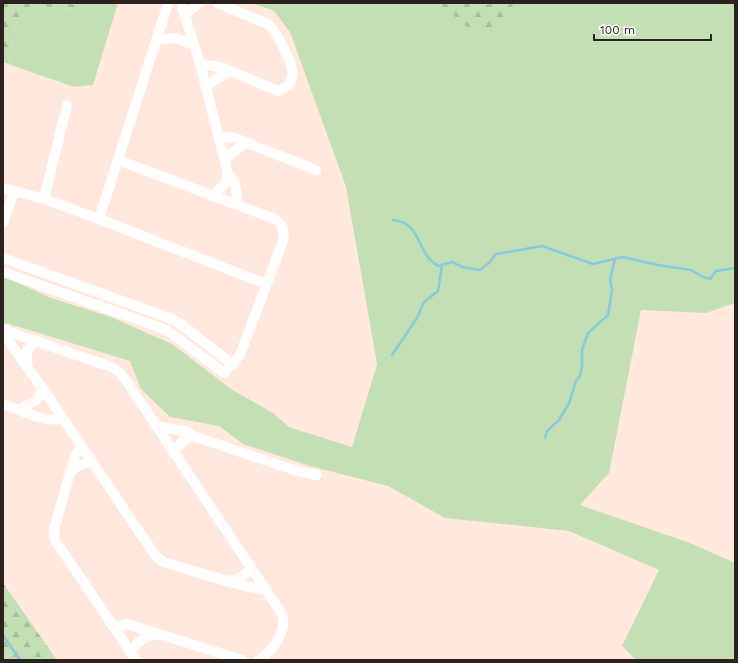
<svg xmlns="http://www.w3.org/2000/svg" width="738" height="663" viewBox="0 0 738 663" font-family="'Work Sans',sans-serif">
<defs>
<pattern id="forest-firs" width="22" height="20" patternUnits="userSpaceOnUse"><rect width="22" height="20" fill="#c4dfb5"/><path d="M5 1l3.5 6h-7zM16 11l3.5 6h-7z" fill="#a9bf9b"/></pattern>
</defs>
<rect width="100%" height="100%" fill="#ffe9de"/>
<g fill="#c4dfb5">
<path d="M80 3H118L93 85 74 87 8 64 17 19 40 6 77 10Z"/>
<path d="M253 3H438L444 7 501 27 514 3H735V303L706 313 641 310 609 473 580 505 690 543 735 563V660H636L622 646 659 570 569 531 445 518 388 486 310 466 243 444 219 426 170 417 141 389 130 361 3 322V276L51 298 111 317 172 344 231 389 273 413 289 427 352 447 377 364 346 187 290 32 274 11Z"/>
</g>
<g fill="url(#forest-firs)">
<path d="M3 3H80L78 10 40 6 17 19 8 64 3 61Z"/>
<path d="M438 3H514L501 27 470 29Z"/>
<path d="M3 583 57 660H3Z"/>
</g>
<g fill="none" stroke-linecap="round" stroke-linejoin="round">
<g stroke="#8acbdc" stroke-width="2.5">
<path d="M393 220C416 222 417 242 428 257 430 261 435 263 438 266L452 262 462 267 480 270 489 263 496 254 542 246 593 264 622 257 658 265 691 270 703 277 710 279 716 271 735 268"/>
<path d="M392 355 417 318 424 302 438 291 442 265"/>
<path d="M545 438 547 431 559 420 569 403 576 381 580 376 582 366V350L588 333 608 315 612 290 610 280 615 259"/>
<path d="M3 635 20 660"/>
</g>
<g stroke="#fff" stroke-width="10">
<path d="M181 3 200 64 228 174C236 180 238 195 236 205"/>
<path d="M185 14 200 3"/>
<path d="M157 40 176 38 194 45"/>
<path d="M200 64 224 68 278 91 288 86 293 75C292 62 278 33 268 24L217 3"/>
<path d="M206 86 228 72"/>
<path d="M220 137 235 138 316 170"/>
<path d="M225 159 246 142"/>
<path d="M3 188 44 199 99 219 266 284"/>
<path d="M212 196 224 185 228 174"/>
<path d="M44 199 67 105"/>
<path d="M99 219 168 3"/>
<path d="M3 223 14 192"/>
<path d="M3 258 172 319 182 325 233 365"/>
<path d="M3 272 167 330 224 373 240 355 283 241C285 231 282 224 275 219L118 160"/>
<path d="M3 330 112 367 119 372 125 379 282 614C287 631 273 651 259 660"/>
<path d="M6 330 5 335C17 354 30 371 43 389L155 555 163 562C179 566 256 592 266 589"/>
<path d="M27 367V351L36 340"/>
<path d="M3 404C19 409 47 425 62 418"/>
<path d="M21 409 36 400 43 389"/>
<path d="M156 426 188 432 193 436 297 471 317 475"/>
<path d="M82 447 75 455 54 530 55 540 136 660"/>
<path d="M173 452 183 441 193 436"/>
<path d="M72 470 80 465 92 462"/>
<path d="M230 581C239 578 246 576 251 567"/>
<path d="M113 627 127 624 242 660"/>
<path d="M130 652C138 642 143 636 156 635"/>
</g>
</g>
<rect width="738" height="663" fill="none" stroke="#2c221d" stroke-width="8"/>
<path d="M594 34v6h117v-6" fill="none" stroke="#2c221d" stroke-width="2"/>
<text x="600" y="34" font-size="12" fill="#2c221d" stroke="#ffffff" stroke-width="3" paint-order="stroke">100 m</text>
</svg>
